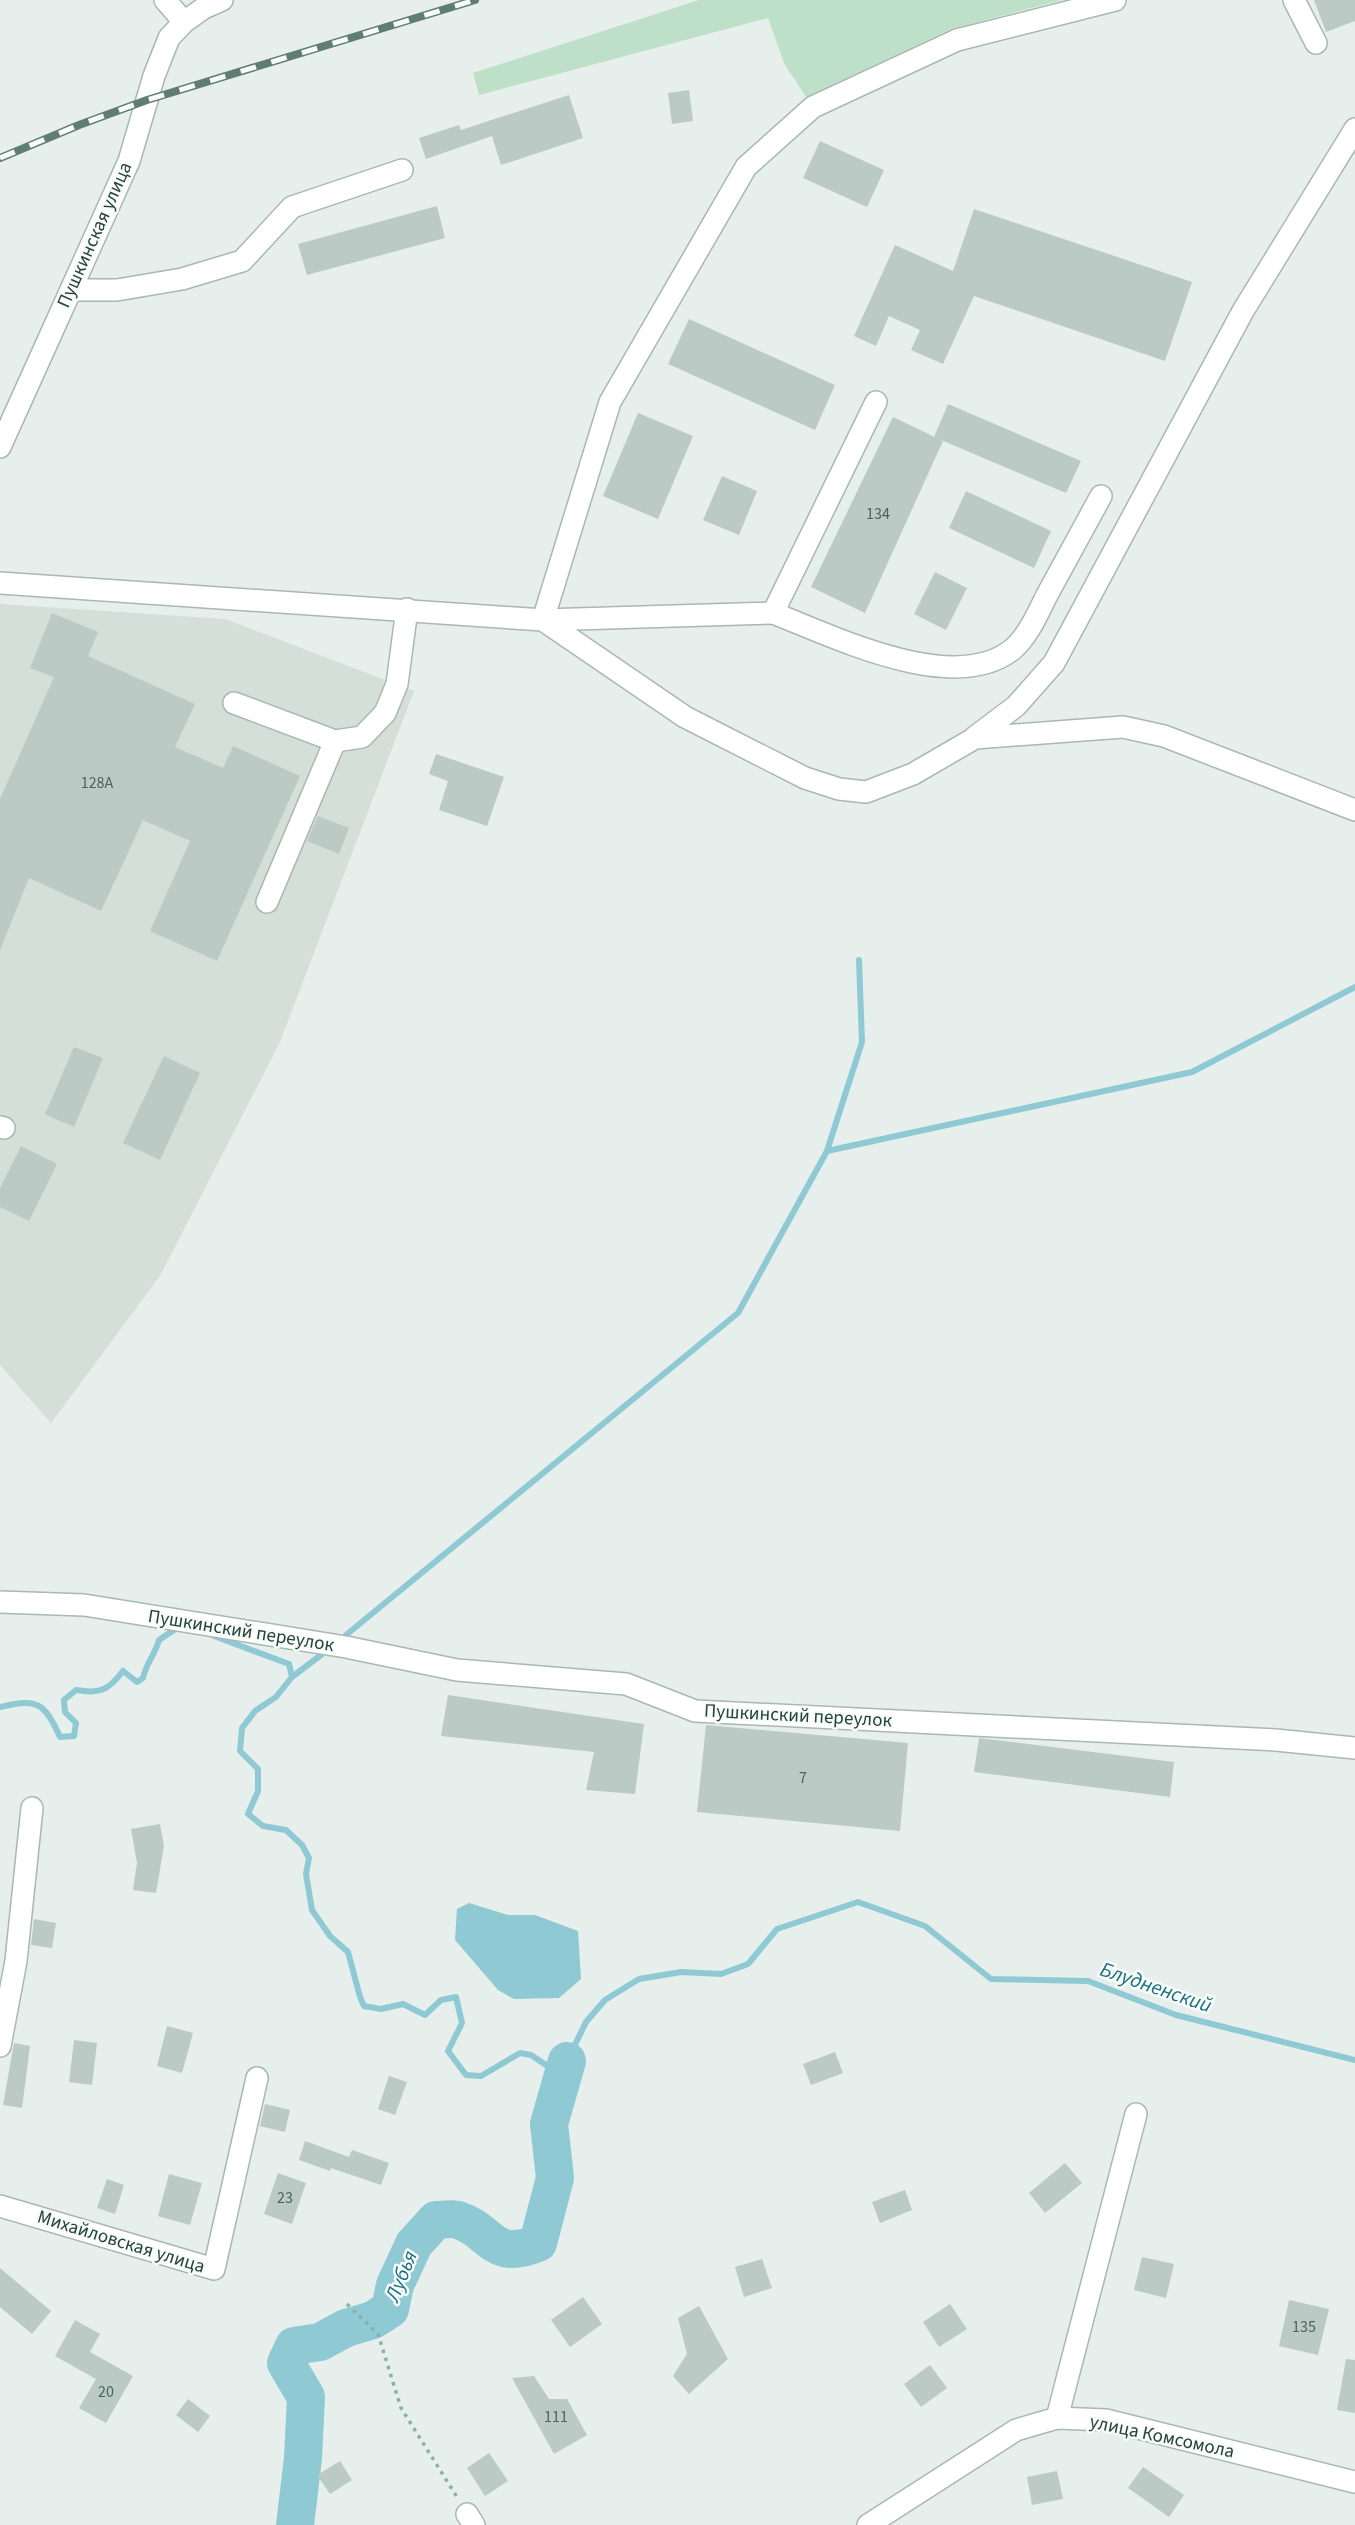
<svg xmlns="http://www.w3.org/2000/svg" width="1355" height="2525" viewBox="0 0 1355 2525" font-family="'Source Sans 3',sans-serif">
<rect width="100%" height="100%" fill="#e6efeb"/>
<path fill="#d4dfda" d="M0 604 225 619 414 691 280 1042 160 1276 51 1423 0 1365Z"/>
<path fill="#bfe0c8" d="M699 0H1062L951 29 806 97 784 63 768 18 479 95 473 73Z"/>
<path fill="#8ec9d4" d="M469 1903 508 1915H535L578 1931 581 1979 559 1998 514 1999 498 1990 455 1940 457 1909Z"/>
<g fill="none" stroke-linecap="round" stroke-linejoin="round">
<g stroke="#8ec9d4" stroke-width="6">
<path d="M827 1151 862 1042 859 960"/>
<path d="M346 1635 738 1313 827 1151 1192 1072 1355 987"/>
<path d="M214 1636 289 1664 292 1677 276 1697 255 1711 242 1728 240 1751 258 1769V1791L248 1814 263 1826 286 1830 302 1845 309 1858 306 1874 312 1910 330 1936 348 1952 360 1997 364 2006 381 2009 403 2004 425 2015 441 2000 456 1997 462 2023 448 2051 466 2075 481 2076 520 2053 531 2055 549 2067 567 2061 586 2022 605 2000 639 1979 681 1972 721 1974 748 1964 777 1929 858 1902 925 1926 991 1979 1088 1981 1176 2015 1355 2060"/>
<path d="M292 1677 321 1655"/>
<path d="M0 1707C37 1698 44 1702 60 1737L74 1736 76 1723 65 1712 64 1700 76 1690C99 1694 108 1691 123 1671L137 1682 143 1678C146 1663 155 1655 159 1640L177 1628"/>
</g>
<path stroke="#8ec9d4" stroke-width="38" d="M295 2525 303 2458 306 2397 286 2363 294 2346 320 2342 346 2328 373 2320 390 2309 395 2285 414 2244 436 2220C443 2220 452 2218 458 2220 493 2231 491 2262 538 2243L555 2178 549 2124 567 2061"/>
</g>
<g fill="#bbcac4">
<path d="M1314 0H1355V21L1326 32Z"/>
<path d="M689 90 693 121 672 124 668 93Z"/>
<path d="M569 95 583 138 501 165 492 136 426 159 419 138 459 125 461 130Z"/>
<path d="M820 141 884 170 867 207 803 178Z"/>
<path d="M437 206 445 238 307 275 298 244Z"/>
<path d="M974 209 1192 282 1165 361 974 296 943 364 911 350 920 330 889 316 876 346 854 336 895 245 953 271Z"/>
<path d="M689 319 835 385 815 430 668 364Z"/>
<path d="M948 404 1081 461 1066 493 934 437Z"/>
<path d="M638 413 693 436 658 519 603 496Z"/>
<path d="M893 417 943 441 865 613 811 587Z"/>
<path d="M722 476 757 491 739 535 703 520Z"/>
<path d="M966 491 1051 531 1034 568 949 528Z"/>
<path d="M935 572 967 588 946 630 914 614Z"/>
<path d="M52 613 98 632 88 656 195 704 175 747 223 768 233 746 300 776 217 961 150 931 190 841 143 820 101 911 29 878 0 950V799L54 677 30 668Z"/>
<path d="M436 754 504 777 487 826 439 810 448 781 429 774Z"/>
<path d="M318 816 349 828 339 854 307 841Z"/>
<path d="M74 1047 103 1058 74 1127 45 1114Z"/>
<path d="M164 1056 200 1073 160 1160 123 1143Z"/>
<path d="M21 1146 57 1164 29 1221 0 1207V1188Z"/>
<path d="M448 1695 644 1724 635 1794 586 1790 594 1752 441 1736Z"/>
<path d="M706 1725 908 1743 900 1831 697 1812Z"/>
<path d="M979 1738 1174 1762 1170 1797 974 1772Z"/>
<path d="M160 1824 164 1846 156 1893 133 1890 137 1863 131 1829Z"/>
<path d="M34 1919 56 1923 52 1948 31 1945Z"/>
<path d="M167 2026 193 2033 182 2073 157 2066Z"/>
<path d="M74 2040 97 2043 92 2085 69 2082Z"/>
<path d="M14 2043 30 2046 22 2108 3 2105Z"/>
<path d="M835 2052 843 2073 811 2085 803 2064Z"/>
<path d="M389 2076 407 2082 395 2115 378 2109Z"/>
<path d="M265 2104 290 2110 285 2132 260 2126Z"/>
<path d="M305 2141 349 2157 352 2150 389 2163 381 2185 331 2168 330 2171 299 2160Z"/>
<path d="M1065 2163 1082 2183 1045 2213 1029 2193Z"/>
<path d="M278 2173 306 2183 292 2224 264 2214Z"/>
<path d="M169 2174 202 2183 190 2225 158 2216Z"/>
<path d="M107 2179 124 2185 115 2214 97 2208Z"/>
<path d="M905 2190 912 2210 880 2223 872 2202Z"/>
<path d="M1142 2257 1174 2264 1166 2298 1134 2290Z"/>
<path d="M762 2259 772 2288 744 2297 735 2267Z"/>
<path d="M0 2268 51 2311 32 2334 0 2307Z"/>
<path d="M583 2297 602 2324 570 2347 551 2320Z"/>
<path d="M1289 2300 1329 2309 1318 2355 1279 2346Z"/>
<path d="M950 2304 967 2329 939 2347 923 2322Z"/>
<path d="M699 2306 728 2359 689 2394 673 2376 687 2354 678 2318Z"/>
<path d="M75 2320 100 2334 90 2352 133 2376 106 2423 79 2408 96 2379 55 2356Z"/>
<path d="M1346 2359 1355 2360V2413L1337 2410Z"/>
<path d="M930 2365 947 2388 921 2407 904 2384Z"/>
<path d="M534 2376 549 2399H567L587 2435 554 2454 512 2378Z"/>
<path d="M188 2399 210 2416 198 2432 176 2415Z"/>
<path d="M489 2453 508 2481 485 2496 467 2468Z"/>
<path d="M340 2461 352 2480 330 2494 317 2475Z"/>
<path d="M1143 2467 1184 2495 1169 2517 1128 2488Z"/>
<path d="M1057 2471 1063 2499 1032 2505 1027 2477Z"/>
</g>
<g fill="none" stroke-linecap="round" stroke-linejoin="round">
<g stroke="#a8b8b2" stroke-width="24">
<g id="minor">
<path d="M165 0 184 22"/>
<path d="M1294 0 1316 43"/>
<path d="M71 290H117L182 279 242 261 292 207 402 170"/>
<path d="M876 402 773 613 543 620 610 402 746 167 813 107 957 40 1115 0"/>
<path d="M0 447 129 161 154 76 169 38 184 22 204 8 222 0"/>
<path d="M0 583 543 620 685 717 805 778 839 789 866 792 913 774 975 738 1123 727 1164 736 1355 810"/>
<path d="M773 613C833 636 954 697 1013 649 1028 636 1038 613 1047 595 1065 562 1083 529 1101 496"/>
<path d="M234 703 335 741 362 737 385 713 397 684 407 609"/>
<path d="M975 737 1016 706 1054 663 1243 311 1355 129"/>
<path d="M267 902 335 741"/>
<path d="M0 1127 4 1128"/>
<path d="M0 1602 84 1605 346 1647 457 1670 626 1684 695 1711 1276 1740 1355 1748"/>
<path d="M0 2046 16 1961 32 1808"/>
<path d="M0 2206 214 2269 257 2078"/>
<path d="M1057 2418 1136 2114"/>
<path d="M467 2514 474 2525"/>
<path d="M868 2525 1016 2430 1057 2418 1106 2420 1355 2482"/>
</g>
</g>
<path stroke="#86b3a5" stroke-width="3.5" stroke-dasharray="3.5 5" stroke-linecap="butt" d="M347 2304 378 2334 401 2408 457 2497"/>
<use href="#minor" stroke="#fff" stroke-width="21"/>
<g stroke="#5f7d75" stroke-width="8">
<path id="rail" d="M0 158 79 125 147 100 475 0"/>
</g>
<use href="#rail" stroke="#f7fbf9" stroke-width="5" stroke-dasharray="16" stroke-linecap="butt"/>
</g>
<g text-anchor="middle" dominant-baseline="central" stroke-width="5" stroke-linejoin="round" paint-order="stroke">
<g font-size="16" fill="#4a645c">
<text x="878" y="514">134</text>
<text x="97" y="783">128А</text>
<text x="803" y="1778">7</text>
<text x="285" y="2198">23</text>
<text x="1304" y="2327">135</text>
<text x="106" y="2392">20</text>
<text x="556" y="2417">111</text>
</g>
<g font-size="19" fill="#24423a" stroke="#f7fbf9">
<text transform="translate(95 235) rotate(-66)">Пушкинская улица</text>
<text transform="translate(241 1631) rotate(9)">Пушкинский переулок</text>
<text transform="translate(798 1716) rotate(3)">Пушкинский переулок</text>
<text transform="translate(121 2242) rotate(17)">Михайловская улица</text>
<text transform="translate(1162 2437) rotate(12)">улица Комсомола</text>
</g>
<g font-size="21" font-style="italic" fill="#1c6f80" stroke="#f7fbf9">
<text transform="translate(1156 1987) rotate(19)">Блудненский</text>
<text transform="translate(401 2276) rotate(-68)">Лубья</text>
</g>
</g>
</svg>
